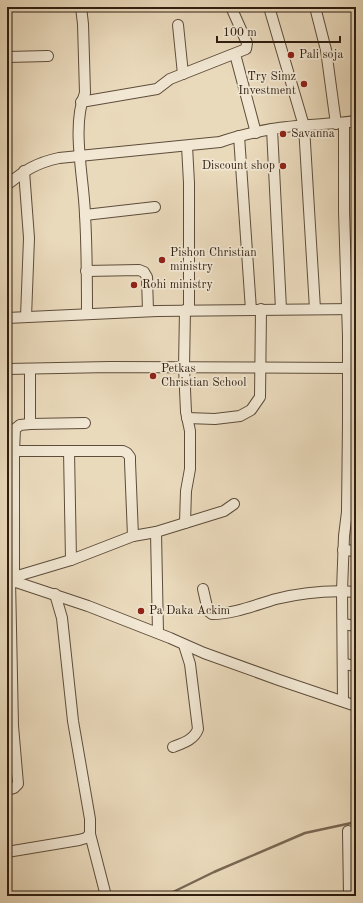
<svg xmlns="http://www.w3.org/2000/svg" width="363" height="903" viewBox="0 0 363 903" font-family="'Old Standard TT',serif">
<rect width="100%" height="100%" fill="#eadabc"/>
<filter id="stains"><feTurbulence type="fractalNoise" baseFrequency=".005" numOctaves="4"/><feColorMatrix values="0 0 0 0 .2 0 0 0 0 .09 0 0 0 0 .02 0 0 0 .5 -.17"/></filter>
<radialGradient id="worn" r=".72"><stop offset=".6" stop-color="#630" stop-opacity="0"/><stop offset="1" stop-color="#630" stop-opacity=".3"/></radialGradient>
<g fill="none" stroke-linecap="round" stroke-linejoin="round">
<path stroke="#796854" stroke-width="2.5" d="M168 896 173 892 214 872 305 833 356 822"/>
<g stroke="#5e4d3b" stroke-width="12">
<g id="street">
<path d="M81 7 83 24 85 93C71 127 84 178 85 215 87 248 87 281 87 313"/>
<path d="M269 7 304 126 315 309"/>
<path d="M315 7 326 50 336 124"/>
<path d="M178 25 183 74"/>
<path d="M235 54 256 133"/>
<path d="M7 57 48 56"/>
<path d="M81 102 157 89 170 79 246 49 247 43 231 7"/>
<path d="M272 129 281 309"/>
<path d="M239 136 251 310"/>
<path d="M187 146 189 183V310"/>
<path d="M24 171 29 238 26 317"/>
<path d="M7 185C25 170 36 163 59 158L220 142C237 136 255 132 272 129 299 124 328 125 356 121"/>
<path d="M85 215 155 207"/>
<path d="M86 271 139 270 144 272 147 277 148 311"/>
<path d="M7 318 157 311 356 309"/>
<path d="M7 369 110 367 348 368"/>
<path d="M30 369V424"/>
<path d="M187 418 215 419 240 416 251 410 260 397 261 309"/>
<path d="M7 451H123L127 453 130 457V462L133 536"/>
<path d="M69 451 71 560"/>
<path d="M185 523 186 491 190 469V431L186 412 184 367 185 310"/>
<path d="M156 532 158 633"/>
<path d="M343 550 356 551"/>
<path d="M14 577 71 560 133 536 156 532 224 511 234 504"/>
<path d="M7 579 88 606 170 638 204 653 279 680 356 706"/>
<path d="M14 580V451L15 429 20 425 30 424 85 423"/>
<path d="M203 589 208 611 212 614C234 614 255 605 276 599 301 593 330 590 356 592"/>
<path d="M343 624 356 626"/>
<path d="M344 664 356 666"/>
<path d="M343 701 342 591 344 536 347 512 348 422V336L344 212V123"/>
<path d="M173 747C183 743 194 740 198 729L190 664 184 645"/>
<path d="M7 790 14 788 18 784 13 726 10 580"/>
<path d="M348 831 349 896"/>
<path d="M90 834 106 896"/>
<path d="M7 852 79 840 86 838 90 834V819L73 721 62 618 55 594"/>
</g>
</g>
<use href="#street" stroke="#f1e7d3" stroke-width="10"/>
</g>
<g fill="#8f2418" stroke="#f1e7d3" stroke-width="1.5">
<circle cx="291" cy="55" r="4"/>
<circle cx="304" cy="84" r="4"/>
<circle cx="283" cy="134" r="4"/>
<circle cx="283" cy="166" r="4"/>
<circle cx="162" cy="260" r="4"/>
<circle cx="134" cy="285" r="4"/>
<circle cx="153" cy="376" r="4"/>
<circle cx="141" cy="611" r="4"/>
</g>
<g text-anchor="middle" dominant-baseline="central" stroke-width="3.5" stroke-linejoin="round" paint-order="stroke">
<g font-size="12" fill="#2f1e10" stroke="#f1e7d3" text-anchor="start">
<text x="299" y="55">Pali soja</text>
<text x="296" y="77" text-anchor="end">Try Simz<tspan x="296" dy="14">Investment</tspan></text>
<text x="291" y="134">Savanna</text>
<text x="275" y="166" text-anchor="end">Discount shop</text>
<text x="170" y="253">Pishon Christian<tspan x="170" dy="14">ministry</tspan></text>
<text x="142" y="285">Rohi ministry</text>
<text x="161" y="369">Petkas<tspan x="161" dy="14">Christian School</tspan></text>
<text x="149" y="611">Pa Daka Ackim</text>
</g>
</g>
<rect width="363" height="903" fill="none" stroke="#eadabc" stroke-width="24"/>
<rect x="8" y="8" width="347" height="887" fill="none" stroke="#2f1e10" stroke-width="2"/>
<rect x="12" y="12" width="339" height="879" fill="none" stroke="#2f1e10"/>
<path d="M217 36v6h123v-6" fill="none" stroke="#2f1e10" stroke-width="2"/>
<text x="223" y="36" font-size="12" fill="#2f1e10" stroke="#f1e7d3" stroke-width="3" paint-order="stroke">100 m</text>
<rect width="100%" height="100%" filter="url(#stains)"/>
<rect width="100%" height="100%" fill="url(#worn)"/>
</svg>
